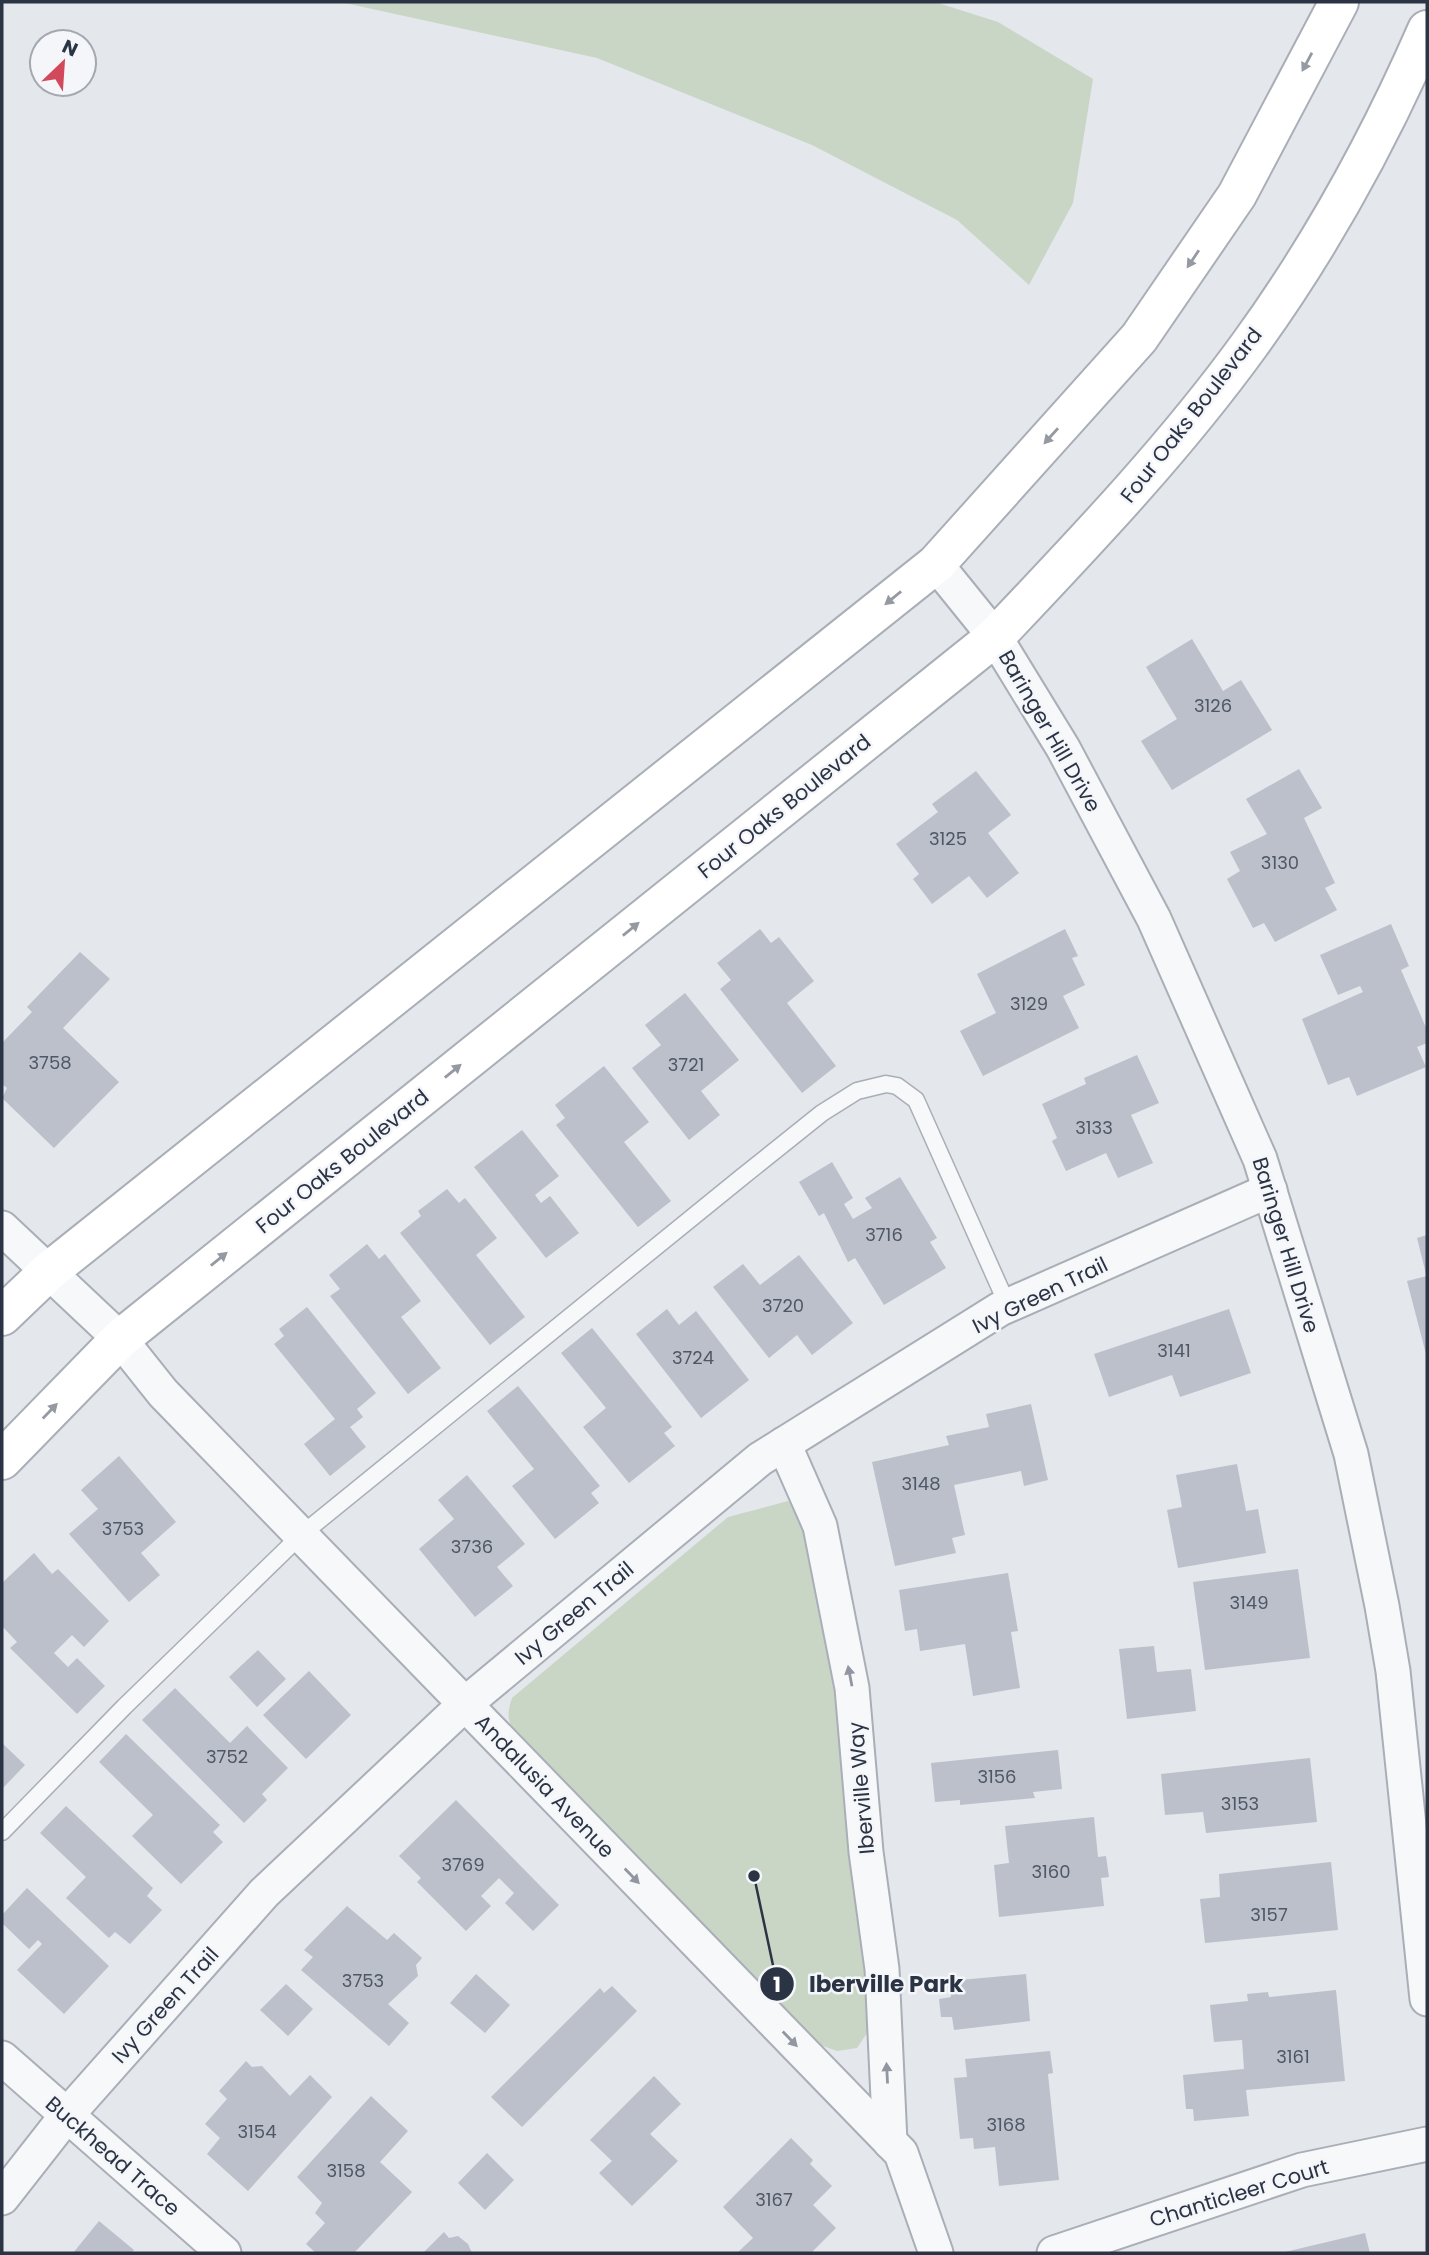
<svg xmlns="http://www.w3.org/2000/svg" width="1429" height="2255" viewBox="0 0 1429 2255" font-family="Poppins,sans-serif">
<rect width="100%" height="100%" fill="#e4e7ec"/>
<g fill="#c9d6c5">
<path d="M340 2H935L998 22 1093 79 1073 203 1029 285 957 220 812 145 597 58Z"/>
<path d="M788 1501 799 1511 833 1678 868 2001 869 2030 857 2048 837 2051 820 2045 529 1750C513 1732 503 1723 512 1698L728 1517Z"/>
</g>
<g fill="#bbc0ca">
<path d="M1192 639 1223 691 1241 680 1272 730 1172 790 1141 741 1177 719 1146 667Z"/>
<path d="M1299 769 1322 808 1304 818 1335 883 1325 888 1337 910 1275 942 1264 923 1253 928 1227 879 1240 871 1230 852 1267 834 1246 799Z"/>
<path d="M976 771 1011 815 988 833 1019 873 987 898 969 876 932 904 913 879 919 874 896 844 938 812 932 804Z"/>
<path d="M1391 924 1409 966 1401 970 1427 1030V1043L1417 1047 1426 1067 1357 1096 1349 1077 1328 1085 1302 1019 1363 992 1360 986 1338 995 1320 955Z"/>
<path d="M760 929 771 943 779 937 814 981 787 1003 836 1066 802 1093 720 989 731 980 717 963Z"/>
<path d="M1065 929 1078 956 1072 958 1085 985 1063 996 1079 1028 983 1076 960 1031 996 1013 977 974Z"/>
<path d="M80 952 110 979 63 1028 119 1082 54 1148 2 1098 7 1088 2 1084V1043L32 1012 27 1007Z"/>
<path d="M685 993 739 1060 701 1091 720 1115 689 1140 632 1068 661 1045 645 1025Z"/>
<path d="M1137 1055 1159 1103 1131 1115 1153 1163 1118 1178 1106 1153 1066 1171 1052 1141 1057 1138 1042 1104 1086 1084 1084 1078Z"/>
<path d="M604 1066 649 1122 624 1142 671 1201 638 1227 556 1125 565 1118 555 1105Z"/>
<path d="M522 1130 559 1176 535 1195 541 1203 550 1196 579 1233 546 1258 474 1167Z"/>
<path d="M832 1162 853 1198 844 1204 853 1219 872 1208 865 1198 900 1177 937 1238 930 1242 946 1268 884 1305 855 1258 848 1262 824 1213 819 1216 799 1182Z"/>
<path d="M447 1189 459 1203 465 1198 497 1238 476 1255 525 1317 490 1345 400 1233 421 1216 418 1211Z"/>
<path d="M1427 1235V1274H1426L1417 1238Z"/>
<path d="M367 1244 379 1259 385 1254 421 1301 401 1317 441 1368 408 1394 330 1296 340 1289 329 1275Z"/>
<path d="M799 1255 853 1323 812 1355 797 1335 769 1358 713 1287 743 1264 760 1285Z"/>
<path d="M1427 1276V1354H1426L1407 1281Z"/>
<path d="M307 1307 376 1393 357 1409 363 1417 350 1427 366 1447 330 1476 304 1444 335 1419 274 1344 284 1336 279 1329Z"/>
<path d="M667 1309 679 1325 696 1311 749 1380 701 1418 636 1334Z"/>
<path d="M1229 1309 1251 1373 1180 1397 1172 1375 1109 1397 1094 1354Z"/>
<path d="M592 1328 672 1427 664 1433 675 1446 629 1483 583 1427 606 1408 561 1353Z"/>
<path d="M518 1386 600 1486 591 1493 599 1503 555 1539 512 1486 534 1469 487 1411Z"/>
<path d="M1031 1404 1048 1480 1024 1486 1021 1471 954 1485 965 1535 952 1538 956 1553 895 1566 872 1462 949 1445 946 1436 989 1427 986 1414Z"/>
<path d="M119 1456 176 1522 141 1553 160 1575 129 1602 69 1534 98 1509 81 1490Z"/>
<path d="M1237 1464 1246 1511 1258 1509 1266 1553 1178 1568 1167 1510 1182 1507 1176 1475Z"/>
<path d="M467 1475 525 1544 497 1567 513 1586 475 1617 419 1549 454 1519 438 1500Z"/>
<path d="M34 1553 52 1574 58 1569 109 1621 84 1647 72 1635 54 1653 68 1667 77 1658 105 1686 77 1714 10 1648 17 1642 2 1626V1583Z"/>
<path d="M1298 1569 1310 1658 1205 1670 1193 1582Z"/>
<path d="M1008 1573 1018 1631 1011 1632 1020 1688 973 1696 965 1644 920 1651 917 1629 905 1631 899 1590Z"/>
<path d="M1154 1646 1157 1672 1191 1669 1196 1711 1127 1719 1119 1649Z"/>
<path d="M258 1650 286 1679 257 1707 229 1677Z"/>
<path d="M309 1671 351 1715 306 1759 263 1715Z"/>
<path d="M175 1688 230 1743 247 1726 288 1768 262 1794 267 1800 244 1823 142 1720Z"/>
<path d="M126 1734 220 1825 213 1832 223 1842 181 1884 132 1836 153 1815 99 1762Z"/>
<path d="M2 1743 25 1765 2 1789Z"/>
<path d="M1058 1750 1062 1789 1033 1792 1035 1798 960 1805V1800L935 1802 931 1763Z"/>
<path d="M1310 1758 1317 1822 1206 1833 1203 1812 1165 1815 1161 1774Z"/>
<path d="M456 1800 559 1905 533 1931 505 1903 514 1893 499 1878 481 1896 491 1906 466 1931 417 1882 421 1878 399 1856Z"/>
<path d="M66 1806 153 1888 147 1896 162 1910 130 1944 115 1932 109 1938 66 1898 86 1877 40 1833Z"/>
<path d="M1094 1817 1098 1857 1106 1856 1109 1877 1101 1878 1104 1906 999 1917 994 1865 1009 1863 1005 1826Z"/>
<path d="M1331 1862 1338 1930 1205 1943 1200 1899 1220 1897 1219 1874Z"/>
<path d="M27 1888 109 1966 64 2014 17 1970 42 1944 38 1940 29 1949 2 1923V1915Z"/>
<path d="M347 1906 387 1940 394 1933 422 1958 416 1965 418 1976 388 2004 409 2023 389 2046 301 1970 313 1957 304 1950Z"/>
<path d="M476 1974 510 2005 485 2033 450 2003Z"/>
<path d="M1026 1974 1030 2021 954 2030 952 2017H941L939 1999 951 1997 949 1981Z"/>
<path d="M286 1984 313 2009 288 2036 260 2010Z"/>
<path d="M612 1986 637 2011 522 2127 491 2097 600 1988 604 1993Z"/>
<path d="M1336 1990 1345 2081 1246 2090 1249 2116 1194 2121 1193 2109H1186L1183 2075 1244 2069 1242 2040 1214 2042 1210 2005 1248 2001 1247 1994 1268 1992 1269 1997Z"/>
<path d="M1050 2051 1053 2073 1048 2074 1059 2180 999 2186 995 2147 974 2149 973 2138 960 2139 954 2078 967 2077 965 2059Z"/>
<path d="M246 2061 252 2067 262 2066 290 2096 310 2075 332 2097 248 2191 207 2154 220 2138 205 2124 227 2099 219 2091Z"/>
<path d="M654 2076 681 2104 650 2134 678 2161 632 2206 599 2173 612 2161 590 2140Z"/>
<path d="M371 2096 408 2131 380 2162 412 2192 354 2253H316L306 2244 325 2223 315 2213 322 2203 297 2177Z"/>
<path d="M791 2138 813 2160 810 2164 832 2186 813 2205 836 2228 811 2253H737L753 2238 723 2207Z"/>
<path d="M487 2153 514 2180 485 2210 458 2183Z"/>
<path d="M99 2221 134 2250 131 2253H73Z"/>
<path d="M444 2232 449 2238 458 2236 468 2244 472 2253H423Z"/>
<path d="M1365 2233 1370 2253H1285V2252Z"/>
</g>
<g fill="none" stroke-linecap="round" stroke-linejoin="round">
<g stroke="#a9aeb7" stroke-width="19">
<path id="lane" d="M2 1832 124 1707 301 1535 742 1177 822 1113 857 1091 886 1084 897 1086 916 1100 1008 1306"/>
</g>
<g stroke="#a9aeb7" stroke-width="37">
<g id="street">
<path d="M936 564 995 637 1063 748 1154 919 1260 1159 1351 1454 1382 1606 1393 1671 1427 1999"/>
<path d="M2 1228 120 1339 163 1393 901 2153 936 2253"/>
<path d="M784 1444 820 1526 852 1688 866 1852 882 1969 890 2142"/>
<path d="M2 2058 224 2253"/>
<path d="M2 2198 67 2115 264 1893 465 1704 760 1459 1000 1309 1270 1190"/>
<path d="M1054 2253 1302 2170 1427 2144"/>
</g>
</g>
<g stroke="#a9aeb7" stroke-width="42">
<g id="secondary">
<path d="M2 1316 48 1272 936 564 1139 338 1237 195 1339 2"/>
<path d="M2 1460 120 1339 995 637C1084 543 1174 449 1250 344 1321 246 1379 140 1427 30"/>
</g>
</g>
<use href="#lane" stroke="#f7f8fa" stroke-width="16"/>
<use href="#street" stroke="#f7f8fa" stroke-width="33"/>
<use href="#secondary" stroke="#fff" stroke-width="38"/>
</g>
<defs><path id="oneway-solid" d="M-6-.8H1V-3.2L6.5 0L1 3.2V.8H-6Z" transform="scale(1.75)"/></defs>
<g fill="#959aa2">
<use href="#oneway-solid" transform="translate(1307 62) rotate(118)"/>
<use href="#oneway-solid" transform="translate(1193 259) rotate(124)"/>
<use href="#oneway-solid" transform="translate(1051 436) rotate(132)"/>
<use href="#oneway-solid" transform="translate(893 598) rotate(141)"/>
<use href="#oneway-solid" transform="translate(631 929) rotate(-39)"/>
<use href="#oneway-solid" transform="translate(453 1071) rotate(-39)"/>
<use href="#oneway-solid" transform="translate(219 1259) rotate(-39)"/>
<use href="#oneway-solid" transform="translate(50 1411) rotate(-46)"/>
</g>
<g fill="#9196a0">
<use href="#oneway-solid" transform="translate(850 1676) rotate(-101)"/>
<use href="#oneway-solid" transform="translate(632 1876) rotate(46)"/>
<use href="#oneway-solid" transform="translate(790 2039) rotate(46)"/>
<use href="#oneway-solid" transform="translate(887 2073) rotate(-93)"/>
</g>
<g text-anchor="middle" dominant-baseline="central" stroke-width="5" stroke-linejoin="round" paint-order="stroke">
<g font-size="18" fill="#4f5766">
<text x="1213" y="705">3126</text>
<text x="948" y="838">3125</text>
<text x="1280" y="862">3130</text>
<text x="1029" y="1003">3129</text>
<text x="50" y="1062">3758</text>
<text x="686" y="1064">3721</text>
<text x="1094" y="1127">3133</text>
<text x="884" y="1234">3716</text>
<text x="783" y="1305">3720</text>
<text x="1174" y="1350">3141</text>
<text x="693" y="1357">3724</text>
<text x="921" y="1483">3148</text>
<text x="123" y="1528">3753</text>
<text x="472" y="1546">3736</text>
<text x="1249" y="1602">3149</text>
<text x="227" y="1756">3752</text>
<text x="997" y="1776">3156</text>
<text x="1240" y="1803">3153</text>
<text x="463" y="1864">3769</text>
<text x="1051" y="1871">3160</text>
<text x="1269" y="1914">3157</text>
<text x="363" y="1980">3753</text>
<text x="1293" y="2056">3161</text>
<text x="1006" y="2124">3168</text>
<text x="257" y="2131">3154</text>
<text x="346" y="2170">3158</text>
<text x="774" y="2199">3167</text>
</g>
<g font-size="21" fill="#2b3445" stroke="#f4f6f9">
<text transform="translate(1191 415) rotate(-52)">Four Oaks Boulevard</text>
<text transform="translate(1050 731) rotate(60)">Baringer Hill Drive</text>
<text transform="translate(784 806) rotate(-39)">Four Oaks Boulevard</text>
<text transform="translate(342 1161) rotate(-39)">Four Oaks Boulevard</text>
<text transform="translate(1286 1245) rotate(73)">Baringer Hill Drive</text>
<text transform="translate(1040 1295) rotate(-26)">Ivy Green Trail</text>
<text transform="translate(574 1613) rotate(-40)">Ivy Green Trail</text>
<text transform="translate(545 1786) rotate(46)">Andalusia Avenue</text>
<text transform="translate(861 1788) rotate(-95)">Iberville Way</text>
<text transform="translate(165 2005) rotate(-48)">Ivy Green Trail</text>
<text transform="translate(113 2156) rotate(41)">Buckhead Trace</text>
<text transform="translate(1239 2193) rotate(-17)">Chanticleer Court</text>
</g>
</g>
<path fill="none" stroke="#2b3445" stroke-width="2.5" d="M754 1876L777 1984"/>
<g fill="#2b3445" stroke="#f4f6f9" stroke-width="2.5">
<circle cx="754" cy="1876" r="7"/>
<circle cx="777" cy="1984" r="18"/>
</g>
<g font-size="21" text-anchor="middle" font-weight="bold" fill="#fff">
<text x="777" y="1992">1</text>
</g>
<g font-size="23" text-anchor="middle" font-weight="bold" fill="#2b3445" stroke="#f4f6f9" stroke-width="5" stroke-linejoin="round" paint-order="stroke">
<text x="886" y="1992">Iberville Park</text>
</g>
<rect width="1429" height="2255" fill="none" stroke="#2b3445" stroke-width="7"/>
<g transform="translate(63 63) rotate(25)"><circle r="33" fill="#f4f6f9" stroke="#a4a8b1" stroke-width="2"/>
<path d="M0-5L12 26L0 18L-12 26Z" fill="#d1495b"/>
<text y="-10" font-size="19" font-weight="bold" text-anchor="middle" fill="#2b3445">N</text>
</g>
</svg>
